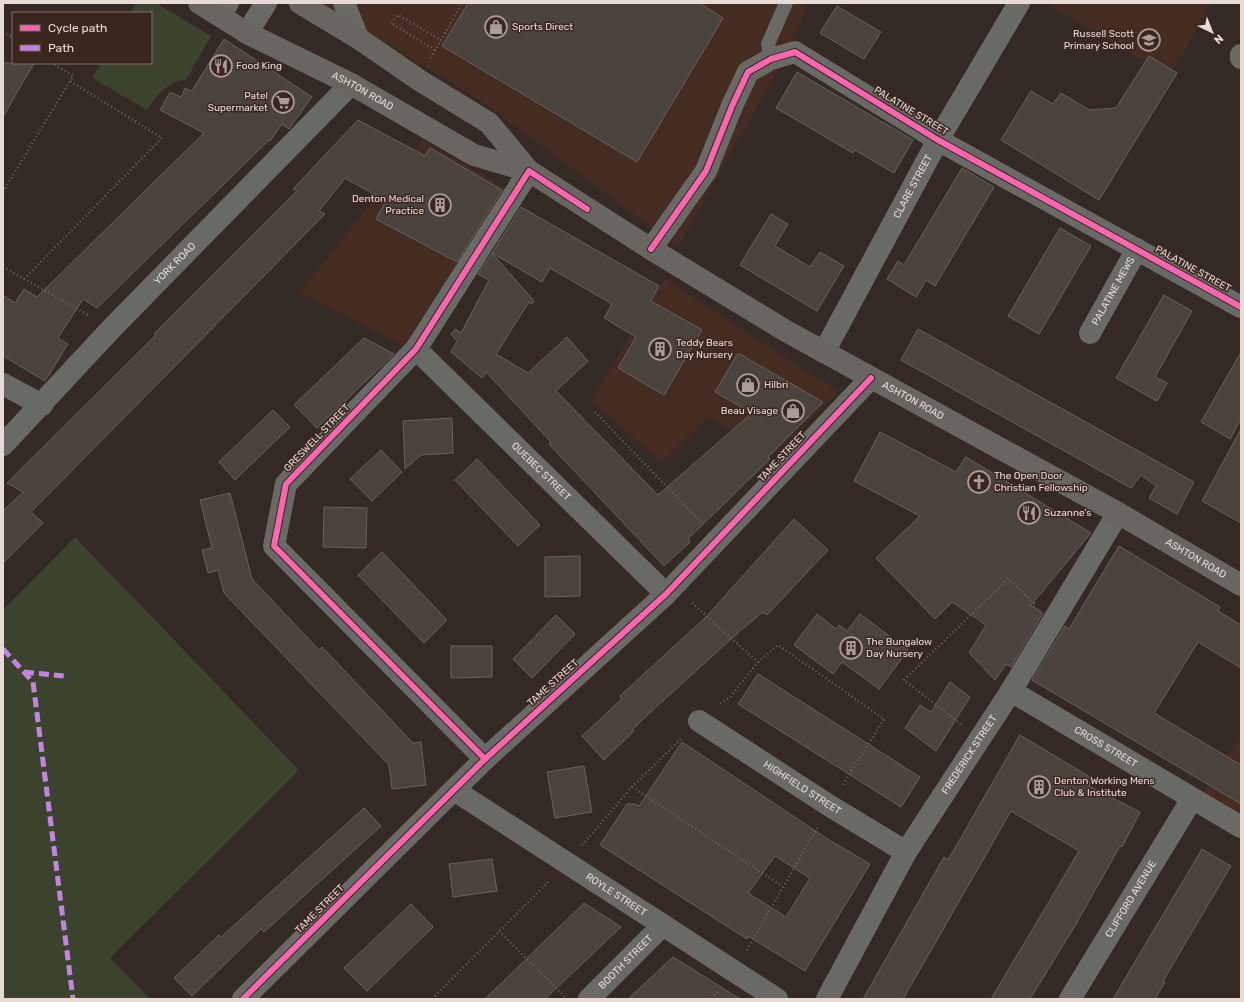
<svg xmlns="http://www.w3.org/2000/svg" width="1244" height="1002" viewBox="0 0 1244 1002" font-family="Rubik,sans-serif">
<rect width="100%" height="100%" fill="#342925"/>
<g fill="#442c22">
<path d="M320 3H807L800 25 783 61 678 247 481 101Z"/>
<path d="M1045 3H1212L1170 76Z"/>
<path d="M422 140 509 190 408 348 299 292Z"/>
<path d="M665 279 839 392 771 456 709 417 661 462 591 400Z"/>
<path d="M1241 737V818L1202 795 1226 756Z"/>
</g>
<g fill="#3b432e">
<path d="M136 3H156L211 36 186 80C168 80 157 96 147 110L92 78 101 63H151V13H130Z"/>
<path d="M75 537 299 770 110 958 150 999H3V610Z"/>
</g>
<g fill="#4a423d" stroke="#69615c" fill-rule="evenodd">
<path d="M468 3H699L723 18 637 162 442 46Z"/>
<path d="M837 6 881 32 864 59 820 33Z"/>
<path d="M224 39 312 97 289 129 282 124 270 141 269 140 97 308 83 299 58 338 68 344 45 381 3 356V295L15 303 24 289 37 297 204 133 160 110 170 92 181 97 185 88 192 91Z"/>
<path d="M1149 56 1177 73 1099 200 1001 140 1031 91 1053 104 1061 93 1089 110 1116 108Z"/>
<path d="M3 63H34L3 117Z"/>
<path d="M797 72 913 140 894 173 855 150 853 153 776 108Z"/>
<path d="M358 120 425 156 430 148 502 190 457 262 376 219 386 201 345 178 319 211 325 214 31 512 43 523 3 563V511L23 492 7 483 156 335 154 334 297 191 293 189Z"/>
<path d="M962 168 994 187 935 286 926 280 916 297 887 279 898 261 904 265Z"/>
<path d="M521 207 659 286 651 301 702 330 664 395 618 368 636 337 604 318 612 304 550 268 542 282 492 253Z"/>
<path d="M771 214 788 224 775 246 810 267 820 252 844 266 817 311 740 265Z"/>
<path d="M1060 228 1091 246 1039 334 1008 316Z"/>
<path d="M492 253 534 301 532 304 529 302 496 354 528 373 567 337 588 361 556 391 658 495 752 413 715 392 738 353 823 402 768 457 770 459 688 539 690 542 664 566 549 444 551 442 486 372 482 378 451 352 457 341 451 334 455 329 461 333 489 280 478 274Z"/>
<path d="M1164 295 1192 311 1155 377 1167 383 1157 401 1116 378Z"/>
<path d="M918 329 1194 482 1177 514 1149 498 1156 486 1141 475 1131 488 901 360Z"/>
<path d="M364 338 394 354 317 428 294 405Z"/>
<path d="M1241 352V419L1230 439 1201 422Z"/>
<path d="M273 410 290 427 235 480 219 462Z"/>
<path d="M452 418 453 453 421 455 405 469 403 421Z"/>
<path d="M1241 429V523L1202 501Z"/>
<path d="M880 432 956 472 966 457 1091 533 1031 605 1043 613 1011 667 1006 664 995 680 969 653 986 625 952 602 935 619 876 558 920 516 854 481Z"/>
<path d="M381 450 402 472 372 501 350 479Z"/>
<path d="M477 459 540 525 518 546 455 480Z"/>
<path d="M230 493 252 579 319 650 322 647 413 743 421 742 426 785 392 789 389 765 224 593 218 570 208 573 202 550 212 548 200 500Z"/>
<path d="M324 507 367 508 366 548 323 547Z"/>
<path d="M794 519 828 550 767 615 763 612 741 630 644 718 633 729 634 731 604 760 582 736 622 699 620 696 706 617Z"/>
<path d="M1119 546 1220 607 1218 611 1241 625V668L1198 642 1154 713 1241 765V804L1032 680 1065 626 1069 629Z"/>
<path d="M382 552 447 620 424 643 358 575Z"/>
<path d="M580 556V596L545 597V557Z"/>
<path d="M817 614 836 629 839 625 847 631 860 614 908 650 879 689 842 662 833 674 794 645Z"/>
<path d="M556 615 575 634 532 678 513 659Z"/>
<path d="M451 646H492V677L451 678Z"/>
<path d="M758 674 920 777 901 807 738 704Z"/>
<path d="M950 682 970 697 936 751 905 728 920 705 931 712Z"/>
<path d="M1020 735 1093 779 1089 786 1140 812 1122 847 1120 846 1076 924 1030 999H991L1079 851 1011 811 903 999H863L944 857 948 860Z"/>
<path d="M682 742 829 840 870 864 805 971 748 936 747 939 600 845 627 804H635L639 806ZM775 856 810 878 786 917 748 893Z"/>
<path d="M584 766 592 812 555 818 547 772Z"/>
<path d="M364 808 381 826 264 932 261 929 192 996 174 978 219 935 221 937Z"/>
<path d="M1202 849 1231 866 1163 981 1165 982 1155 999H1113Z"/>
<path d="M492 859 497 891 453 897 449 864Z"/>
<path d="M584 903 621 927 545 999H485Z"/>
<path d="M411 904 433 927 367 991 344 968Z"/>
<path d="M673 957 740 999H628Z"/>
</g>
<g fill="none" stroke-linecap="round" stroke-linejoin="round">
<g stroke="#686563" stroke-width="2.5" stroke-dasharray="1 3" stroke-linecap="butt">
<path d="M3 32 13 38"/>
<path d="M435 50 391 23 398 15 441 40"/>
<path d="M431 58 462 3"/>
<path d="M3 192 70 81"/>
<path d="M3 267 90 316"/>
<path d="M24 279 162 138 70 81 73 76 52 63"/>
<path d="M595 412 701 522"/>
<path d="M692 603 758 662 730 697 719 705"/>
<path d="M758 662 778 645 884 719 842 786"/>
<path d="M961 724 904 680 1008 579 1035 604"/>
<path d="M632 787 782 886"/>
<path d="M582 845 632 787 682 738"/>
<path d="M499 931 565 997"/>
<path d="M747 950 817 828"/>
<path d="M432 999 549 881"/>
<path d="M712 999 719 990"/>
</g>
<path stroke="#696966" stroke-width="14" d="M771 59 768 44 786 3"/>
<g stroke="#696966" stroke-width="22">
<path d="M344 3 358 38"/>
<path d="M220 16 228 3"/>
<path d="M247 33 266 3"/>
<path d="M1241 55V58"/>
<path d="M651 249 706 171 732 106 748 72 771 59 795 52 938 140 1241 307"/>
<path id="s1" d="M1090 333 1137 249"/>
<path id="s2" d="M416 349 666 594"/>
<path id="s3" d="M824 352 938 140 1019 3"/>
<path d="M3 384 42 405"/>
<path id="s4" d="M3 445 112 328 351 84"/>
<path id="s5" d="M1011 691 1241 827"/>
<path id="s6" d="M699 721 830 806 906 852"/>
<path d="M485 759 274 546 286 484 416 349 529 171"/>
<path id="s7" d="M454 790 777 999"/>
<path d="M243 999 485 759 666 594 871 378"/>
<path id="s8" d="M589 999 663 925"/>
<path id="s9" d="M827 999 906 852 1011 691 1118 513"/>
<path id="s10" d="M1070 999 1192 799"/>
</g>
<g stroke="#696561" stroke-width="22">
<path id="s11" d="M199 3 247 33 351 84 474 155 529 171"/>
<path id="s12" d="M300 3 358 38 419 80 489 123 529 171 651 249 786 331 1118 513 1241 585"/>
</g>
<g stroke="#c483df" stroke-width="5" stroke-dasharray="10 5" stroke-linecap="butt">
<path d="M3 649 33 682 73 999"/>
<path d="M24 672 64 676"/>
</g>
<g stroke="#3a261f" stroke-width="8">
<g id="cycleway">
<path d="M651 249 706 171 732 106 748 72 771 59 795 52 938 140 1241 307"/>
<path d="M485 759 274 546 286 484 416 349 529 171 587 209"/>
<path d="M243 999 485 759 666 594 871 378"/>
</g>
</g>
<use href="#cycleway" stroke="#f766af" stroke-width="6"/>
</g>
<defs>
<g id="shop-ring" transform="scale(1.15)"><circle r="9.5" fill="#3a261f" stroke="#a99d98" stroke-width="1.5"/><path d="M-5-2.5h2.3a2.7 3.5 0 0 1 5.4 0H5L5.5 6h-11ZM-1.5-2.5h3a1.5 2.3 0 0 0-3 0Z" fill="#a99d98"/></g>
<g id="school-ring" transform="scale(1.15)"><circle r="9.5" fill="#3a261f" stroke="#a99d98" stroke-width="1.5"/><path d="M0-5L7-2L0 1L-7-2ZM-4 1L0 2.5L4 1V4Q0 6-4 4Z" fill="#a99d98"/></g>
<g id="restaurant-ring" transform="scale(1.15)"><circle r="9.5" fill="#3a261f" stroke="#a99d98" stroke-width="1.5"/><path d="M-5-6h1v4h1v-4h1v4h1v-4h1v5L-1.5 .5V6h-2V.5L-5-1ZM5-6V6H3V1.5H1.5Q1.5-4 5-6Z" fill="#a99d98"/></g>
<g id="supermarket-ring" transform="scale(1.15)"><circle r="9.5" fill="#3a261f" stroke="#a99d98" stroke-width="1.5"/><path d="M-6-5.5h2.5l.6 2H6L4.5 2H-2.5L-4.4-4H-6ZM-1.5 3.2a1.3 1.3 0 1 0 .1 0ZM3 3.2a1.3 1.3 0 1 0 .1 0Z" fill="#a99d98"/></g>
<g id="building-ring" transform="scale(1.15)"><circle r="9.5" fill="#3a261f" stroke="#a99d98" stroke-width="1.5"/><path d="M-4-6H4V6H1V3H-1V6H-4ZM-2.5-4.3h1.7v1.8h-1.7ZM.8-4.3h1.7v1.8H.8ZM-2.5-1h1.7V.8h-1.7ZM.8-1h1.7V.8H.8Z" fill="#a99d98"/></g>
<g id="church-ring" transform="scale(1.15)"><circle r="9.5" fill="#3a261f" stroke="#a99d98" stroke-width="1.5"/><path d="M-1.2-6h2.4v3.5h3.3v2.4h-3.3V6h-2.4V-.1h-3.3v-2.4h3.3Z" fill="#a99d98"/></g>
</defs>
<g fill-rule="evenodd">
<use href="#shop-ring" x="496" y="27"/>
<use href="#school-ring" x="1149" y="40"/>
<use href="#restaurant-ring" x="221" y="66"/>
<use href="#supermarket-ring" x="283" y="102"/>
<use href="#building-ring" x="440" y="205"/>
<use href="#building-ring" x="660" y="349"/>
<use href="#shop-ring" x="748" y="385"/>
<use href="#shop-ring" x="793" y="411"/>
<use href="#church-ring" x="979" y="482"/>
<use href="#restaurant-ring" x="1029" y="513"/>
<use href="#building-ring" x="851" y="648"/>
<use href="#building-ring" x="1039" y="787"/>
</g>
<g text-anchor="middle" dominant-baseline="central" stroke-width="3" stroke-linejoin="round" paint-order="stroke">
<g font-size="10" fill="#e8dbd6" stroke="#3a261f" text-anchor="start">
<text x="512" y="27">Sports Direct</text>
<text x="1134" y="34" text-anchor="end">Russell Scott<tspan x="1134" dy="12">Primary School</tspan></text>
<text x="236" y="66">Food King</text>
<text x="268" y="96" text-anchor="end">Patel<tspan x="268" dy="12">Supermarket</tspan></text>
<text x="424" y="199" text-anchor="end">Denton Medical<tspan x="424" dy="12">Practice</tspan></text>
<text x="676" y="343">Teddy Bears<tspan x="676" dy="12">Day Nursery</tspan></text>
<text x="764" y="385">Hilbri</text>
<text x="778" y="411" text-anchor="end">Beau Visage</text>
<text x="994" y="476">The Open Door<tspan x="994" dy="12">Christian Fellowship</tspan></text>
<text x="1044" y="513">Suzanne's</text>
<text x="866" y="642">The Bungalow<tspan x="866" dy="12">Day Nursery</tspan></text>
<text x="1054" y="781">Denton Working Mens<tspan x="1054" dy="12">Club &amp; Institute</tspan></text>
</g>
<g font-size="10" fill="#e8dbd6" stroke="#3a261f">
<text stroke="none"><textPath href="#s11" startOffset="186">ASHTON ROAD</textPath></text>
<text transform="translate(911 111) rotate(31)">PALATINE STREET</text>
<text stroke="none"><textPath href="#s3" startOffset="188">CLARE STREET</textPath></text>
<text stroke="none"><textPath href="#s4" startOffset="250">YORK ROAD</textPath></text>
<text transform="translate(1193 269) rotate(29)">PALATINE STREET</text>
<text stroke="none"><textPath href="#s1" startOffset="48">PALATINE MEWS</textPath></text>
<text stroke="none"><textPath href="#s12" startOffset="734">ASHTON ROAD</textPath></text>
<text transform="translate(317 438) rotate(-46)">GRESWELL STREET</text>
<text transform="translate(782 457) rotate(-47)">TAME STREET</text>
<text stroke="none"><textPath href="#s2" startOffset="175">QUEBEC STREET</textPath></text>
<text stroke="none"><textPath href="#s12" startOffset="1058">ASHTON ROAD</textPath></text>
<text transform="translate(553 683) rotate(-42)">TAME STREET</text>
<text stroke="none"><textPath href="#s5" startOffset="110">CROSS STREET</textPath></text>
<text stroke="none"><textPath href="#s9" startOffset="283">FREDERICK STREET</textPath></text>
<text stroke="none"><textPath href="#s6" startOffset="123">HIGHFIELD STREET</textPath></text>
<text stroke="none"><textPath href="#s7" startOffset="193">ROYLE STREET</textPath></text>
<text stroke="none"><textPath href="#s10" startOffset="117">CLIFFORD AVENUE</textPath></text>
<text transform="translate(320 909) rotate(-45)">TAME STREET</text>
<text stroke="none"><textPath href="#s8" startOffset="52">BOOTH STREET</textPath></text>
</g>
</g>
<rect width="1244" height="1002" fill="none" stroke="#e8dbd6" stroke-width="8"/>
<rect x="12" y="12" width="140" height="52" fill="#3a261f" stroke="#806e68"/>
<rect x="20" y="25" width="20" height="6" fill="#f766af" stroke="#806e68"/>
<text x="48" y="32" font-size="12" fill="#e8dbd6">Cycle path</text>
<rect x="20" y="45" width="20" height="6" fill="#c483df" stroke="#806e68"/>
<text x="48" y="52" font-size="12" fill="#e8dbd6">Path</text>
<g transform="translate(1212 32) rotate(137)" stroke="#3a261f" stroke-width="3" paint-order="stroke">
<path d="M0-3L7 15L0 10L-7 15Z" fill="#e8dbd6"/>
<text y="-6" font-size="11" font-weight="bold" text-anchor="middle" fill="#e8dbd6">N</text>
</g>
</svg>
